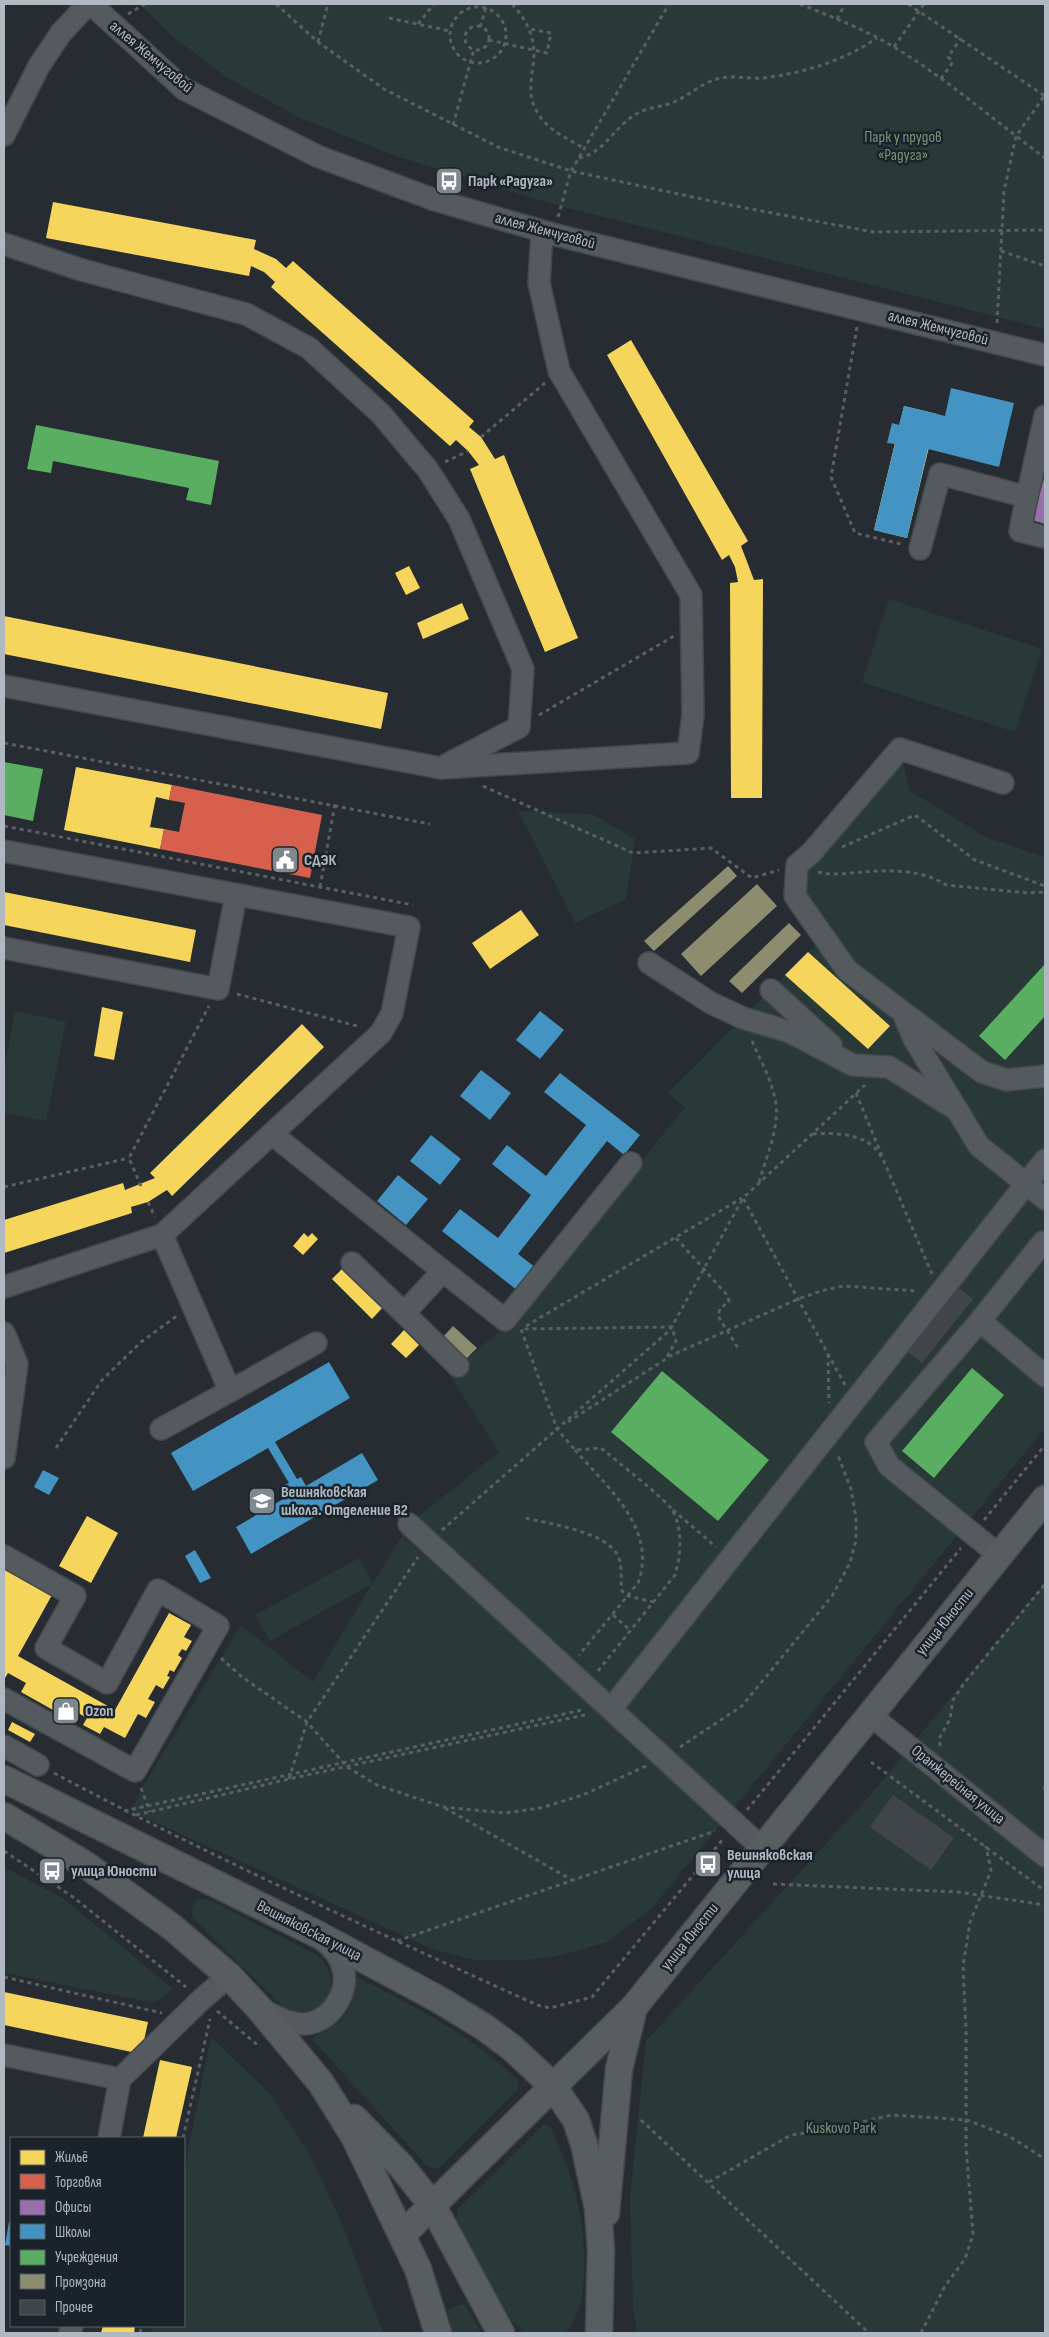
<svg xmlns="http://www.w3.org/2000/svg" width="1049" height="2337" viewBox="0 0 1049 2337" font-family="'Sofia Sans Condensed',sans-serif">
<rect width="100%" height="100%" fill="#262c31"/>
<g fill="#283937">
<path d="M140 4H1045V329L560 206 396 156 302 119 228 78 172 36Z"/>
<path d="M889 599 1042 649 1015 732 862 682Z"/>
<path d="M900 749 910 791 986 837 1045 857V1428L652 1908 607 1942 555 1957 525 1960H474L432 1949 131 1811 148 1778 241 1625 313 1682 372 1584 270 1641 255 1615 359 1558 373 1583 409 1524 499 1452 449 1374 515 1318 685 1107 668 1093 823 937 795 896 797 865Z"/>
<path d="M518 811 592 814 635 839 626 899 575 923Z"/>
<path d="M15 1011 66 1022 46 1121 4 1113V1069Z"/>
<path d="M1045 1582V2333H637L633 2309 630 2197 646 2041 874 1791Z"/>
<path d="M4 1867 64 1899 173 1989 154 2003 4 1973Z"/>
<path d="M203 1899 210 1900 320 1957C346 1988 322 2023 283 2007L194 1919C191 1911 191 1908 196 1900Z"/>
<path d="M357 1977C415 2007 472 2035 519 2081L517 2090 438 2169 427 2166 313 2040 315 2036C344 2022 353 2010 357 1977Z"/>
<path d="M211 2037 268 2092 307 2149 341 2221 383 2333H152L153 2326H184V2172Z"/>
<path d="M544 2124 551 2127C561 2150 571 2175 577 2200 585 2234 593 2308 564 2333H526L509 2319 456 2220 458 2209Z"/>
<path d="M462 2304 467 2307 481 2333H453L448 2314 449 2309Z"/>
</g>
<g fill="#f6d55c">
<path d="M53 202 256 240 254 249 276 259 286 268 293 261 474 421 469 427 481 437 495 459 504 455 578 638 545 652 470 469 479 465 468 451 456 440 450 446 271 287 275 282 264 272 251 266 249 276 46 238Z"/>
<path d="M631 340 748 541 741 546 754 580 763 579 762 798H731L730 583 738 582 735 567 729 555 722 560 607 355Z"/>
<path d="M904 406 937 414 907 538 874 530Z"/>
<path d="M409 566 420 588 406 595 395 573Z"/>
<path d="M462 603 469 619 423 639 417 623Z"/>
<path d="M4 616 388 693 381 729 4 654Z"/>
<path d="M76 767 172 785 169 800 156 797 150 827 164 829 160 849 64 830Z"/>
<path d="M4 892 196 930 190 962 4 925Z"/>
<path d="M521 910 539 935 490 969 472 943Z"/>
<path d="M808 952 890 1026 868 1049 785 975Z"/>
<path d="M102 1007 123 1012 114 1060 94 1056Z"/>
<path d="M302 1024 324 1047 172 1196 167 1190 148 1202 131 1207 132 1213 4 1253V1220L123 1183 125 1190 155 1178 150 1173Z"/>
<path d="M304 1233 308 1237 312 1233 318 1239 303 1255 293 1246Z"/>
<path d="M343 1268 383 1307 372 1319 332 1279Z"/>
<path d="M404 1330 419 1345 406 1358 391 1344Z"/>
<path d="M87 1516 118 1533 91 1583 59 1566Z"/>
<path d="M4 1569 52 1595 18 1656 115 1710 169 1613 191 1625 184 1637 192 1641 186 1651 182 1649 178 1655 182 1658 174 1672 170 1670 167 1676 170 1677 163 1689 156 1685 148 1699 155 1702 146 1718 138 1714 125 1738 104 1727 100 1734 83 1725 87 1718 73 1710 69 1719 21 1692 26 1683 8 1673 4 1680Z"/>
<path d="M12 1722 35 1734 30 1742 8 1730Z"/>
<path d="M4 1992 148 2022 141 2054 4 2025Z"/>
<path d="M160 2060 192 2067 176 2138H143Z"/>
<path d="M103 2326H135L134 2333H101Z"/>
</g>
<path fill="#d6604d" d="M172 785 322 815 310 878 160 849 164 829 179 832 185 803 169 800Z"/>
<path fill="#9970ab" d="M1045 475V524L1032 520Z"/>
<g fill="#4393c3">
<path d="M951 388 1014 403 999 467 928 449 907 538 874 530 895 444 887 443 892 423 899 425 904 406 945 416Z"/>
<path d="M540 1011 564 1030 540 1059 516 1040Z"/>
<path d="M481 1070 511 1093 490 1120 460 1096Z"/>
<path d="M560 1073 640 1135 624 1155 607 1141 518 1254 536 1268 518 1291 442 1231 460 1209 498 1238 531 1195 492 1164 507 1145 546 1176 586 1125 544 1092Z"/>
<path d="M431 1135 461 1159 440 1185 410 1161Z"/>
<path d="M398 1175 428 1199 406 1225 377 1201Z"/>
<path d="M329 1362 350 1398 275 1442 297 1479 301 1477 306 1486 362 1453 378 1480 251 1554 236 1527 290 1495 284 1485 289 1483 268 1448 193 1491 171 1453Z"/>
<path d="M43 1470 59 1478 49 1495 34 1487Z"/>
<path d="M195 1550 211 1578 200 1583 185 1556Z"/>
<path d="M9 2222H11V2246L5 2245Z"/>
</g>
<g fill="#5aae61">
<path d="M36 425 219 461 211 505 186 500 189 488 53 461 51 473 27 469Z"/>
<path d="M4 762 43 769 33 821 4 815Z"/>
<path d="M1045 964V1016L1005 1060 979 1036Z"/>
<path d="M972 1368 1004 1395 934 1478 902 1451Z"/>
<path d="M662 1371 769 1460 718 1521 611 1432Z"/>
</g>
<g fill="#8c8c6e">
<path d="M728 866 737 876 654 951 644 941Z"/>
<path d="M757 884 777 906 701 976 681 954Z"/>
<path d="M789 923 801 935 742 993 729 981Z"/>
<path d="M453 1326 477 1348 466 1359 443 1337Z"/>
</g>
<g fill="#404549">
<path d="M959 1288 973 1299 922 1363 908 1352Z"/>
<path d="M893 1795 954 1838 931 1870 870 1827Z"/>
</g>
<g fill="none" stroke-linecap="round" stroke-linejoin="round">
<g stroke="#44484c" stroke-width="24">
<g id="minor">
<path d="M91 4 184 89 317 156 435 200 556 235 1045 355"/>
<path d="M4 135 39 66 61 33 88 4"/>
<path d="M4 244 82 270 246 314 309 348 381 414 428 470 459 519 523 669 519 727 448 764"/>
<path d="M1027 497 1020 531 1045 537"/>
<path d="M920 549 940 474 1027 497 1045 416"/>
<path d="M4 686 441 768 688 753 693 715 691 595 559 371 539 283 542 232"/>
<path d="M1003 783 900 749 812 852 797 865 795 896 847 970 982 1072 1007 1080 1045 1076"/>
<path d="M4 851 409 927 392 1013 381 1033 162 1235 4 1287"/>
<path d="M4 948 218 989 236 895"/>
<path d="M649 963 711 1003 743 1018 790 1032 853 1065 889 1067 957 1110"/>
<path d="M771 990 831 1045"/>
<path d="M905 1018 914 1039 979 1146 1045 1199"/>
<path d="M272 1134 443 1271 404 1313 458 1366"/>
<path d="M162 1235 230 1391 316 1343"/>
<path d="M352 1263 404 1313"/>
<path d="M443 1271 505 1320 631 1163"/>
<path d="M980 1321 1043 1242 1045 1244"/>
<path d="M4 1333 17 1364 4 1458"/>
<path d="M161 1429 230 1391"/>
<path d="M409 1524 762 1848"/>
<path d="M999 1555 889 1466 876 1442 980 1321 1045 1376"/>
<path d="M4 1556 75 1596 46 1648 107 1683 158 1590 218 1626 135 1771 4 1699"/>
<path d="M611 1709 1045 1160"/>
<path d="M870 1715 1045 1856"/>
<path d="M4 1746 38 1765"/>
<path d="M261 2008C275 2017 293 2027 311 2023 334 2017 349 1990 343 1968 340 1956 332 1947 323 1940"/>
<path d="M4 2055 120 2079 109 2138"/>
<path d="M120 2079 202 1999 229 1976"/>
<path d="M70 2333 72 2326"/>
</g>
</g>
<g stroke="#44494e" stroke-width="29">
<g id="major">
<path d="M4 1779 315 1933 438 1999 484 2027 511 2047 553 2086 576 2120 584 2144 598 2208 601 2250 599 2333"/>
<path d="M4 1816 86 1865 172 1927 229 1976 258 2007 321 2083 354 2136 418 2269 438 2333"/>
<path d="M354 2118 401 2166 432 2205 501 2333"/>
<path d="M606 2213 619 2069 634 2007"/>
<path d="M403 2234 634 2007 1045 1499"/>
</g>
</g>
<g stroke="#5a5f63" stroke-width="3" stroke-dasharray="4 4" stroke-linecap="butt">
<path d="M276 4 318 42 384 89 498 147 571 171 730 205 873 232 1045 230"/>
<path d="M512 4C526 19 534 35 534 55 533 77 525 95 539 115 549 131 569 139 585 149"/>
<path d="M800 4C832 17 864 29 894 47 947 79 995 121 1045 158"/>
<path d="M908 4 1045 96"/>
<circle cx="478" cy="35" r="28"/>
<path d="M128 14 145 4"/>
<path d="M389 18 450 31"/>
<path d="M837 19 845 4"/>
<path d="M418 24 434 4"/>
<circle cx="477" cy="38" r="12"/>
<path d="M480 27 487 4"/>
<path d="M489 40 547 53 551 33 530 29"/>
<path d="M318 42 328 4"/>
<path d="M894 47 924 4"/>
<path d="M941 79 953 62 948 57 961 38"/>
<path d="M453 125 474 49"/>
<path d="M579 158C605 153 615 125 638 113 648 107 663 107 674 102 688 96 699 85 714 80 730 74 746 79 763 78 804 73 843 61 877 38"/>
<path d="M558 217 571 171 669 4"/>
<path d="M1001 251 1045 266"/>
<path d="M997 323 1004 191 1016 136 1045 95"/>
<path d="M857 327 831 477 855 533 901 544"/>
<path d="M481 437 545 383"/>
<path d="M445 462 468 451"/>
<path d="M539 715 674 636"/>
<path d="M4 743 430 824"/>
<path d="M483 786 633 853 711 848 752 878 779 870"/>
<path d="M4 826 413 905"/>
<path d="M842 847 915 815 975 860 1045 886"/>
<path d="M818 872C832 876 848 873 862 872 889 870 922 869 946 885L1028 893 1045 892"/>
<path d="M320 887 335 804"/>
<path d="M237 994 361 1027"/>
<path d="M752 1041C760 1060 771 1078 775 1099 781 1125 766 1157 759 1183"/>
<path d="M856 1093 882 1156"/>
<path d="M813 1134C830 1133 855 1133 870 1144 875 1147 879 1154 883 1159L932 1274"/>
<path d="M141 1186 129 1158 209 1006"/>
<path d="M4 1187 129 1158"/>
<path d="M148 1202 155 1217"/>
<path d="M676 1238 728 1296 729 1302 720 1308 718 1316 738 1348"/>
<path d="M526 1326 742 1198"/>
<path d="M828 1354 829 1403"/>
<path d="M845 1385 743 1198 865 1085"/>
<path d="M568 1422 672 1355 798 1299 821 1291 843 1286 916 1291"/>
<path d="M56 1448 102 1380 141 1342 178 1315"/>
<path d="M575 1450C607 1487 658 1529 638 1583L579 1655"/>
<path d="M673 1510 716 1547"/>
<path d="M526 1518C550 1524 607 1532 618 1556 623 1567 620 1580 622 1591L628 1596 654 1602"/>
<path d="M984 1520 1045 1445"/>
<path d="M442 1530 670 1330 743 1198"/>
<path d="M613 1615 631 1631"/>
<path d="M221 1658 242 1677 307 1722 347 1767 377 1785 443 1807 505 1813 540 1808 583 1795 646 1766"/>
<path d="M598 1671 675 1575C681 1555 683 1531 673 1511 668 1501 614 1459 601 1448L575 1450 557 1429 521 1329 672 1327 676 1341 665 1360"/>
<path d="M940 1746 939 1739 950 1719 953 1700 965 1682 1045 1584"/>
<path d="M680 1747 742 1706 832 1596 850 1563 856 1540V1518L851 1489 837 1453"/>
<path d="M871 1762 1045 1891"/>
<path d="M54 1773C211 1857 375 1931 537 2005L550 2008 592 1997 724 1838"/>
<path d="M289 1779 307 1722 418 1557"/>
<path d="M141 1788 150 1812"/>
<path d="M1043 1788H1045"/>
<path d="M445 1808 572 1880"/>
<path d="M747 1810 961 1548"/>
<path d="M124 1811 582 1710"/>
<path d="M136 1815 289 1779 589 1714"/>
<path d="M4 1851 73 1897 186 1987"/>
<path d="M773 1884 958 1892 1045 1905"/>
<path d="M397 1941 715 1831"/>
<path d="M4 1977 162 2013"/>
<path d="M217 2011 260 2047"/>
<path d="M641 2120 869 2333"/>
<path d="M183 2138 210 2019"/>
<path d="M709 2182 791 2135 822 2131 892 2115 967 2120 1009 2136 1045 2159"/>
<path d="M140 2333 142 2326"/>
<path d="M921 2333 945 2286 965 2259 973 2234 966 2146V2029L963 1966 970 1922 991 1871 986 1846"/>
</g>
<use href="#minor" stroke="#555a5f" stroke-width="21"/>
<use href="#major" stroke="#585d60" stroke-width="26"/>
</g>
<defs>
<g id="bus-square" transform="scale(1.4375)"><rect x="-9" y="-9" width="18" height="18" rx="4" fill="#80888f" stroke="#1b232a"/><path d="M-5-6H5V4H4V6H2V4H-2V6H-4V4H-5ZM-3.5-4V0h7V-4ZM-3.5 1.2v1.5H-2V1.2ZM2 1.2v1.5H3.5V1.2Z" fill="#fff"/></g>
<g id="civic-square" transform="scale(1.4375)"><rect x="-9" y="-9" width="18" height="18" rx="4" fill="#80888f" stroke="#1b232a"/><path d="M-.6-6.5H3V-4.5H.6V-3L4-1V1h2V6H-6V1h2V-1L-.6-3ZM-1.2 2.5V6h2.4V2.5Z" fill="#fff"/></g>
<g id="school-square" transform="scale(1.4375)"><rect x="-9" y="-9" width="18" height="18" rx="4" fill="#80888f" stroke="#1b232a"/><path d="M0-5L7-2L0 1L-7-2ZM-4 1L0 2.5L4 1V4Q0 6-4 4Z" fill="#fff"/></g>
<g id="shop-square" transform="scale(1.4375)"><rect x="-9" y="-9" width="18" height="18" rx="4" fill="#80888f" stroke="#1b232a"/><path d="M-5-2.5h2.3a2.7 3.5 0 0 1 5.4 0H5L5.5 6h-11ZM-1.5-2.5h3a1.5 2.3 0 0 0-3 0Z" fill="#fff"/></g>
</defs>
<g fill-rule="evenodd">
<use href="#bus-square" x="449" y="181"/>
<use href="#civic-square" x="285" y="860"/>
<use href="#school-square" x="262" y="1501"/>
<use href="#shop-square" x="66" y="1711"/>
<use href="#bus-square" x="708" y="1864"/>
<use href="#bus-square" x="52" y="1871"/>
</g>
<g text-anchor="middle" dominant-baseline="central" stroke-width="5" stroke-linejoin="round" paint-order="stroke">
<g font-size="16" fill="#b0b9c2" stroke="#1b232a">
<text transform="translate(151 57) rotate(40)">аллея Жемчуговой</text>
<text transform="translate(545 231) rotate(15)">аллея Жемчуговой</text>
<text transform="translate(938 328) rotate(14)">аллея Жемчуговой</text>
<text transform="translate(945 1622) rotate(-51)">улица Юности</text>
<text transform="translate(958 1785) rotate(39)">Оранжерейная улица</text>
<text transform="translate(309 1931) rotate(27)">Вешняковская улица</text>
<text transform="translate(690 1937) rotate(-51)">улица Юности</text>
</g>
<g font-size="16" fill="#719675" stroke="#1b232a">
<text x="903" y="137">Парк у прудов<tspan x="903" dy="18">«Радуга»</tspan></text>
<text x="841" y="2128">Kuskovo Park</text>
</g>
<g font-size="16" font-weight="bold" fill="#b0b9c2" stroke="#1b232a" text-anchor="start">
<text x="468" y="181">Парк «Радуга»</text>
<text x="304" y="860">СДЭК</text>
<text x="281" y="1492">Вешняковская<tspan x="281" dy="18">школа. Отделение В2</tspan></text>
<text x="85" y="1711">Ozon</text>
<text x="727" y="1855">Вешняковская<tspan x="727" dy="18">улица</tspan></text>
<text x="71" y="1871">улица Юности</text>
</g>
</g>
<rect width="1049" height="2337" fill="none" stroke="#b0b9c2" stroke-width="10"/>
<rect x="10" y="2137" width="175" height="190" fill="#1b232a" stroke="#575f67"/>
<rect x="20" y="2150" width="25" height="15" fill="#f6d55c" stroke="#575f67"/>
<text x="55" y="2162" font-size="15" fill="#b0b9c2">Жильё</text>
<rect x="20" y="2174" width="25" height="15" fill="#d6604d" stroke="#575f67"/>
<text x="55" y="2187" font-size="15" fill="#b0b9c2">Торговля</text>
<rect x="20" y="2200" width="25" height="15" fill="#9970ab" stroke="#575f67"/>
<text x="55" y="2212" font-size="15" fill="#b0b9c2">Офисы</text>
<rect x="20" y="2224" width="25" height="15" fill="#4393c3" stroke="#575f67"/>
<text x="55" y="2237" font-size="15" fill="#b0b9c2">Школы</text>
<rect x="20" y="2250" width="25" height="15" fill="#5aae61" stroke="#575f67"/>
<text x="55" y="2262" font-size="15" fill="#b0b9c2">Учреждения</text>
<rect x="20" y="2274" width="25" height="15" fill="#8c8c6e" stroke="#575f67"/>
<text x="55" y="2287" font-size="15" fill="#b0b9c2">Промзона</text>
<rect x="20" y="2300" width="25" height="15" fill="#404549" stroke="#575f67"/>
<text x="55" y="2312" font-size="15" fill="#b0b9c2">Прочее</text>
</svg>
